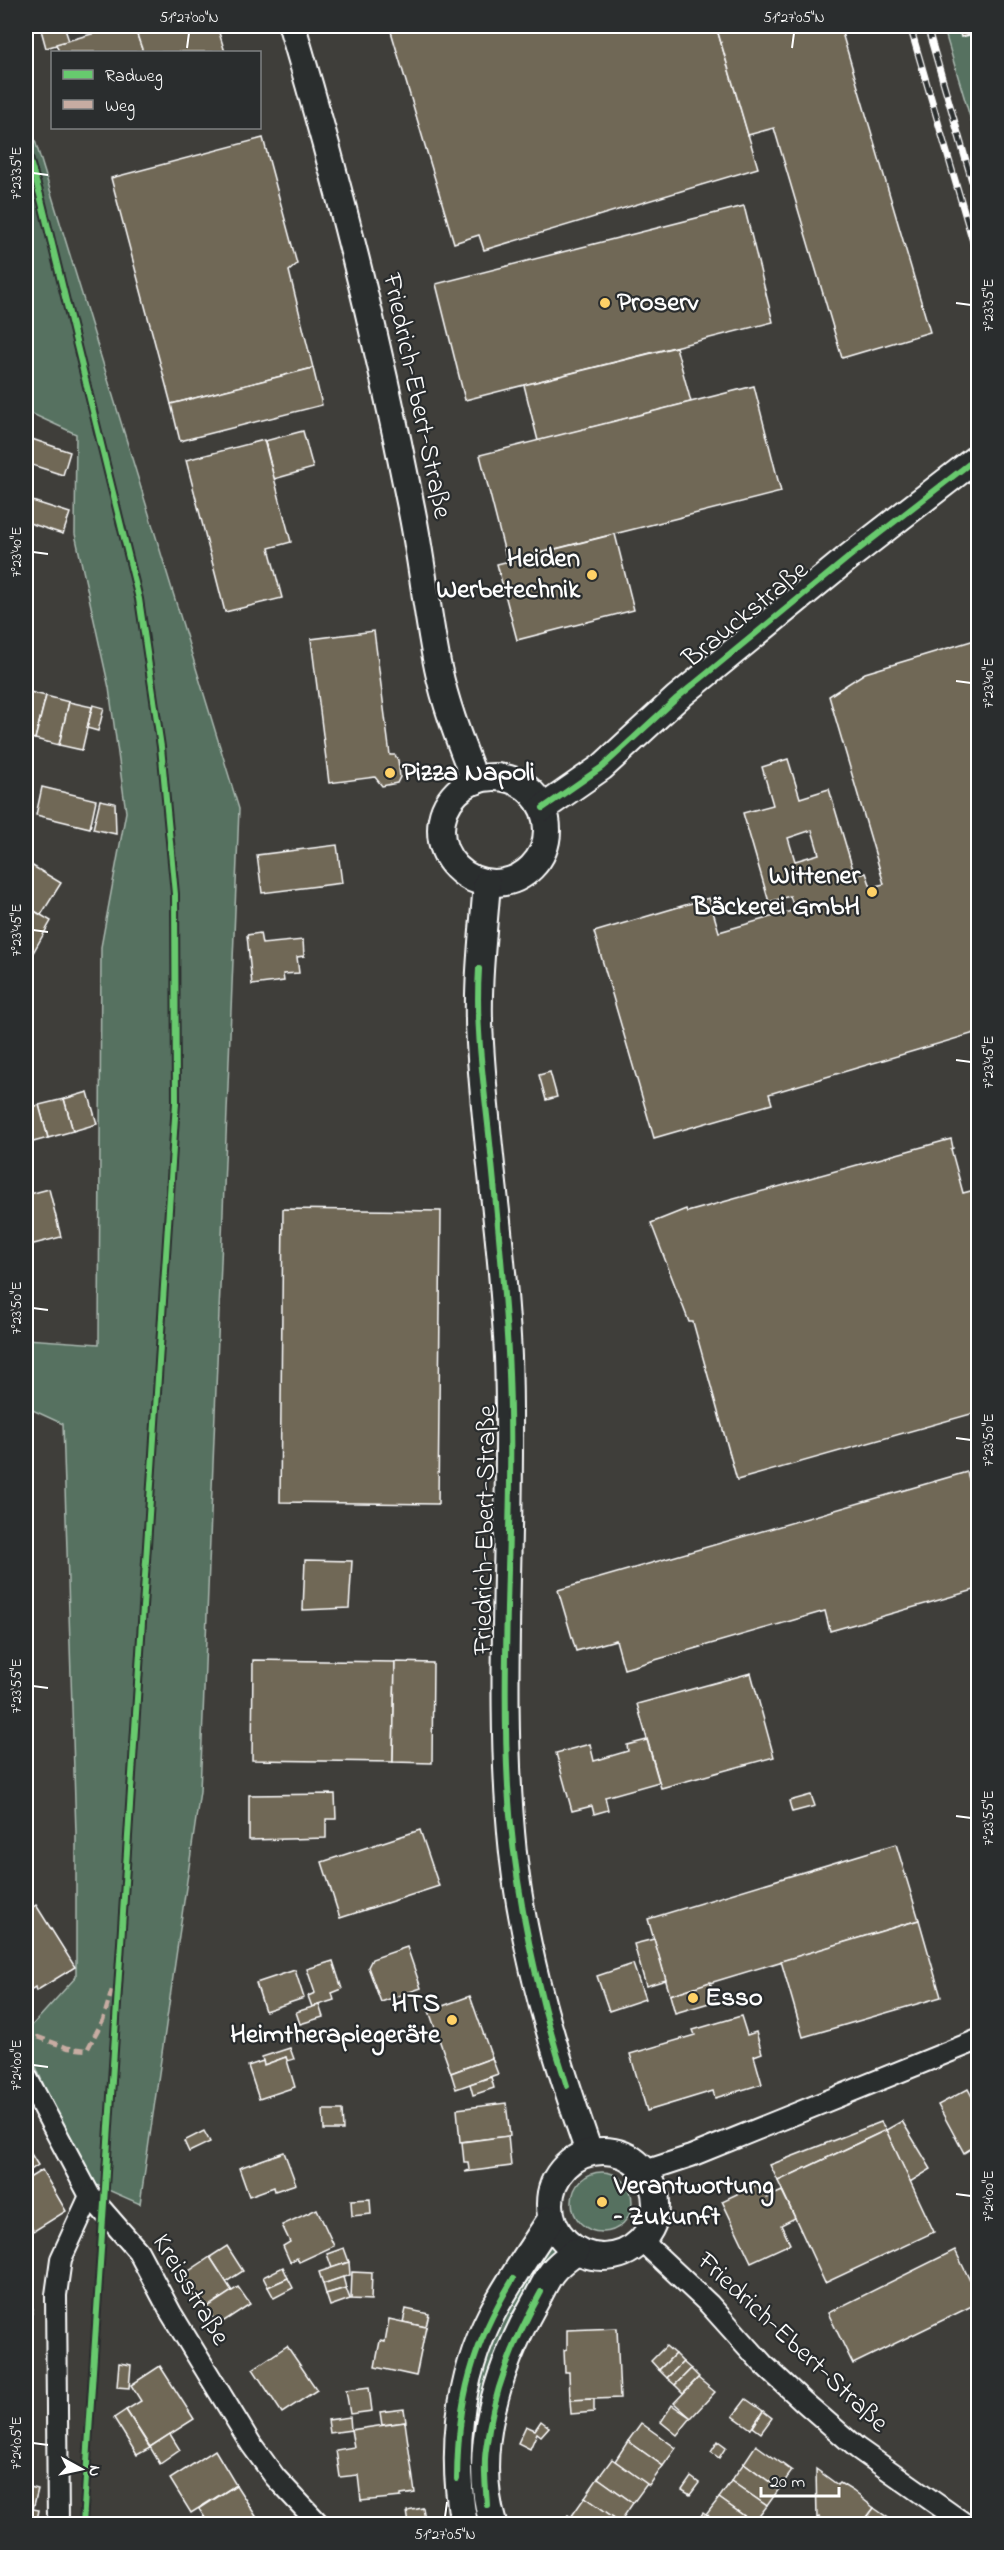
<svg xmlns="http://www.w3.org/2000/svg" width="1004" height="2550" viewBox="0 0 1004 2550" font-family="'Indie Flower',sans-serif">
<rect width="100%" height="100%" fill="#3f3e3a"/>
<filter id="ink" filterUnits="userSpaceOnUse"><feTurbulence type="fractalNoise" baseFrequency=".0167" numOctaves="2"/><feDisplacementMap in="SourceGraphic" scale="12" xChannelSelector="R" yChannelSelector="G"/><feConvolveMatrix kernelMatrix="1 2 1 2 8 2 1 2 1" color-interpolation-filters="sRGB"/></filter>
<g filter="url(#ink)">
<g fill="#567160" stroke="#aab8b0" stroke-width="1.5">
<path d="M943 26H978V144Z"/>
<path d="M26 111 239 809 200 1791 140 2204 83 2179 26 2043V2032L76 1977V1833L63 1424 26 1407V1339L99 1344 101 947 126 812 109 688 75 534 76 434 26 411Z"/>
<circle cx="602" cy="2202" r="30"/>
<path d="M552 2240 561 2247 535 2277 512 2314 493 2358 482 2406 481 2524H474C461 2460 474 2367 506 2309 520 2285 537 2263 552 2240Z"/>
</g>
<g fill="#706757" stroke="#fff" stroke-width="1.5" fill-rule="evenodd">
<path d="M40 26H64L69 41 46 48Z"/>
<path d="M120 26H134L143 52H59L56 44Z"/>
<path d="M134 26H217L225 52H143Z"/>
<path d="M400 26H716L758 168 484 250 479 235 454 243 390 28Z"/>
<path d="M716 26H840L930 332 842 358 774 128 748 135Z"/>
<path d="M958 26H978V33L961 37Z"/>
<path d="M263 138 297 264 289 271 313 368 171 404 111 178Z"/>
<path d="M744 206 773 322 465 400 436 284Z"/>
<path d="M676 347 691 402 538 441 524 385Z"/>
<path d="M313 368 322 405 180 441 171 404Z"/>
<path d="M754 386 781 492 507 561 480 455Z"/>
<path d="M303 431 313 468 274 479 265 441Z"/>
<path d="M26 437 70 452 63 475 26 463Z"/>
<path d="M264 440 291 542 269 548 282 598 225 612 186 460Z"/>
<path d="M26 499 70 513 63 534 26 522Z"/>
<path d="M615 534 634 610 517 640 497 564Z"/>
<path d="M374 631 390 755H395L398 760 400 777 397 783 382 786 375 777 329 783 311 639Z"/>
<path d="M978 639V1032L769 1094 772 1104 654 1138 594 932 709 898 719 932 795 910 790 896 769 902 743 813 773 805 762 767 788 759 800 798 829 789 855 876 866 873 871 887 884 884 829 696 865 673ZM812 830 819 854 795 861 788 838Z"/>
<path d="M26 691 46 696 35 739 26 737Z"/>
<path d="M46 696 69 702 59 745 35 739Z"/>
<path d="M69 702 92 707 82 750 59 745Z"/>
<path d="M93 705 104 708 98 731 87 728Z"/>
<path d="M42 787 96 800 90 828 36 815Z"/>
<path d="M100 800 115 803 116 834 93 829Z"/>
<path d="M337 845 342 883 262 893 257 855Z"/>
<path d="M26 862 61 883 41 915 26 906Z"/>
<path d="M26 906 51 921 26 965Z"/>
<path d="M260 933 262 944 303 940 304 956 297 957 299 973 283 974 284 981 252 985 247 935Z"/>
<path d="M550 1072 557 1097 546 1100 539 1075Z"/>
<path d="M88 1092 97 1124 73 1131 64 1099Z"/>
<path d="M64 1099 73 1131 48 1138 39 1105Z"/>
<path d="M39 1105 48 1138 26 1144V1109Z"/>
<path d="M951 1139 953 1148 951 1149 963 1193 978 1189V1412L737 1480 693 1322H689L651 1223 686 1209 687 1212Z"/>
<path d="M49 1189 61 1237 26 1246V1195Z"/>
<path d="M283 1209 441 1211 438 1504 280 1502Z"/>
<path d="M967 1472 978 1511V1589L830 1631 825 1611 624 1669 616 1640 576 1651 558 1590Z"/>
<path d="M305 1560 352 1561 349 1608 303 1610Z"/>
<path d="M253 1660 395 1662 393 1762 252 1760Z"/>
<path d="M395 1662 433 1663 432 1763 393 1762Z"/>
<path d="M751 1673 774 1757 661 1788 637 1704Z"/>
<path d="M647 1740 659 1782 605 1797 608 1810 594 1814 592 1806 572 1811 556 1753 590 1744 594 1761 628 1751 627 1745Z"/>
<path d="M335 1794 336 1819H326V1838L249 1840V1795Z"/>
<path d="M811 1795 815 1806 792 1812 789 1801Z"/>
<path d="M420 1830 439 1886 340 1918 322 1862Z"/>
<path d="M896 1844 919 1920 670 1995 648 1919Z"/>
<path d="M36 1905 75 1967 36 1991 35 1987 26 1993V1912Z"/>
<path d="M919 1920 941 1997 803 2037 781 1961Z"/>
<path d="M654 1939 666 1980 646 1986 634 1944Z"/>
<path d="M407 1947 421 1988 381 2002 368 1967 372 1959Z"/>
<path d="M333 1961 342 1989 332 1993 334 2000 312 2007 308 1996 315 1993 307 1969Z"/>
<path d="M633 1964 645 1999 609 2011 597 1976Z"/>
<path d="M295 1970 304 1998 265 2011 256 1983Z"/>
<path d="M710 1982 716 2001 675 2013 670 1995Z"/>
<path d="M470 1996 492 2058 451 2073 429 2011Z"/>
<path d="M319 2005 323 2017 300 2024 296 2012Z"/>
<path d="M741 2016 747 2035 756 2032 762 2053 754 2056 762 2084 715 2098 713 2091 647 2111 630 2054 695 2035 693 2030Z"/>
<path d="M290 2048 294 2059 287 2061 286 2057 264 2065 262 2057Z"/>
<path d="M286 2057 295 2087 259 2099 248 2066 263 2061 264 2065Z"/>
<path d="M492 2058 498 2074 456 2089 451 2073Z"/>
<path d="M491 2077 494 2088 473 2095 470 2084Z"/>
<path d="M968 2089 978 2108V2144L964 2153 938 2105Z"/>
<path d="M506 2103 510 2136 460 2142 457 2109Z"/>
<path d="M323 2110H342L343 2130H324Z"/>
<path d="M902 2121 931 2169 910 2182 886 2130Z"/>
<path d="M881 2122 886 2130 778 2181 770 2165Z"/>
<path d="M886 2130 934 2232 825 2283 778 2181Z"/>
<path d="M204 2131 210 2142 189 2152 184 2141Z"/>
<path d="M508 2136 511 2166 465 2172 469 2170 468 2162H464L462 2142Z"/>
<path d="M26 2146 38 2165 26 2173V2145Z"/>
<path d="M284 2152 296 2184 275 2191 274 2187 249 2196 239 2168Z"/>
<path d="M42 2170 66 2211 34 2231 26 2217V2180Z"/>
<path d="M760 2183 767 2198 782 2191 795 2218 781 2225 790 2244 751 2262 722 2201Z"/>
<path d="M370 2199 371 2214 352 2216 351 2200Z"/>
<path d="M317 2209 334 2246 299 2262 297 2258 290 2262 283 2246 290 2242 282 2225Z"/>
<path d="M227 2246 243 2271 226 2282 210 2257Z"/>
<path d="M344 2248 349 2262 332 2268 327 2254Z"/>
<path d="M955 2250 978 2297V2303L853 2364 828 2313Z"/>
<path d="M210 2257 232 2291 205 2309 196 2295 194 2297 191 2292 189 2288 191 2287 183 2275Z"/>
<path d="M349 2262 350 2275 323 2284 319 2272Z"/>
<path d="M283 2267 288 2278 268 2287 263 2277Z"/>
<path d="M352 2272 372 2273 371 2300 351 2299Z"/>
<path d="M343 2277 346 2288 326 2294 323 2284Z"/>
<path d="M288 2278 293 2288 274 2298 268 2287Z"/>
<path d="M238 2287 250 2304 218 2325 206 2308Z"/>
<path d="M346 2288 350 2299 330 2306 326 2294Z"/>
<path d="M26 2307 33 2309 26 2332Z"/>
<path d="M406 2309 429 2314 426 2327 403 2322Z"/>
<path d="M389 2319 426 2327 416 2376 375 2367 380 2341 385 2342Z"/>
<path d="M617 2328 620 2398 570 2400 569 2372H565L564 2350 567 2349V2330Z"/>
<path d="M287 2346 317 2390 282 2413 253 2369Z"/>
<path d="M666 2346 675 2354 659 2370 651 2361Z"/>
<path d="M675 2354 683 2362 667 2378 659 2370Z"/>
<path d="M683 2362 691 2369 675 2385 667 2378Z"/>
<path d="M119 2363 131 2365 129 2388 117 2387Z"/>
<path d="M160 2366 194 2419 150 2447 126 2410 141 2401 131 2385Z"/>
<path d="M691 2369 699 2377 683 2393 675 2385Z"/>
<path d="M698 2378 715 2392 691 2418 674 2403Z"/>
<path d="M369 2387 372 2411 350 2414 346 2390Z"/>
<path d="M594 2399V2412L571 2414 570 2400Z"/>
<path d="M746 2399 763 2411 751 2429 733 2416Z"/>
<path d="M672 2405 691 2418 677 2435 661 2422Z"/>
<path d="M404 2409 406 2422 382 2425 380 2412Z"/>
<path d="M126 2410 150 2448 137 2455 114 2418Z"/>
<path d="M763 2411 772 2418 761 2433 753 2427Z"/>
<path d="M350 2417 351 2430 330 2433 328 2420Z"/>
<path d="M541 2421 549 2427 541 2436 537 2433 530 2449 518 2443 526 2426 535 2430Z"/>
<path d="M405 2422 415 2493 401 2495V2497L361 2501 358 2475 340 2477 336 2450 354 2447 351 2430Z"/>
<path d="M641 2423 676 2448 663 2466 628 2441Z"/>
<path d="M170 2434 180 2450 160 2464 150 2447Z"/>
<path d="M628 2441 663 2466 649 2486 615 2461Z"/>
<path d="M718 2441 726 2447 719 2458 711 2452Z"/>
<path d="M756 2445 792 2471 779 2489 744 2463Z"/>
<path d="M215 2450 236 2485 191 2513 170 2479Z"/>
<path d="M612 2459 647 2484 633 2503 598 2478Z"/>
<path d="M744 2463 779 2489 767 2506 731 2481Z"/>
<path d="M816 2469 838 2485 840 2483 853 2491 874 2508 862 2524H827L819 2517 817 2519Z"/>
<path d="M691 2477 699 2483 690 2495 682 2490Z"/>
<path d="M598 2478 633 2503 620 2522 585 2497Z"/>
<path d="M731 2481 767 2506 754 2523 719 2498Z"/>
<path d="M236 2485 261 2524H209L199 2509Z"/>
<path d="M26 2486 38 2489 33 2509 39 2510 36 2524H26Z"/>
<path d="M585 2497 620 2522 617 2524H582L571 2517Z"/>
<path d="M719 2498 754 2523V2524H719L706 2515Z"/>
<path d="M423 2508 426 2524H409L407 2511Z"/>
<path d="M874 2508 897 2524H862Z"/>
<path d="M703 2513 706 2515 719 2524H695Z"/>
<path d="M568 2515 571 2517 582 2524H561Z"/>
</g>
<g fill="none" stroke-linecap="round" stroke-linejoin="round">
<g stroke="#fff" stroke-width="24">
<g id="minor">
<path d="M26 2076 90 2196 138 2251 171 2313 251 2444 275 2477 319 2524"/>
<path d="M645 2171 691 2156 978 2040"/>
<path d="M642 2241 709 2304 763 2364 804 2402 857 2448 965 2524"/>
<path d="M58 2524 56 2295 61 2259 90 2196"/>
</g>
</g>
<g stroke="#fff" stroke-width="30">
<g id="tertiary">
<path d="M292 26C339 184 379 344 411 507 422 560 427 615 438 668 446 707 461 744 475 781"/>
<circle cx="494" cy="830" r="53"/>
<path d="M543 808 602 767 677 698 849 557 978 457"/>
<path d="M487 883C483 936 476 989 480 1043 486 1148 504 1252 508 1357 514 1522 496 1688 513 1853 524 1955 555 2055 589 2152"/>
<circle cx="603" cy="2204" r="53"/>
<path d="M464 2524C451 2455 458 2379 491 2315 508 2282 531 2250 551 2219"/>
<path d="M493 2524C471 2451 498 2368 534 2304 540 2294 545 2281 552 2272 558 2264 568 2257 576 2251"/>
</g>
</g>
<use href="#minor" stroke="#2a2d2e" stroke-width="20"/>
<use href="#tertiary" stroke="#2a2d2e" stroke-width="26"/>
<g stroke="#fff" stroke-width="7">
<g id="rail">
<path d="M910 26 978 259"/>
<path d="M927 26 978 202"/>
</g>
</g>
<use href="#rail" stroke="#2a2d2e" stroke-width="4.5" stroke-dasharray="14" stroke-linecap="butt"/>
<path stroke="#c7aca2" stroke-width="4.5" stroke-dasharray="9 4.5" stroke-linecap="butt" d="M26 2045 38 2037 68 2048 87 2050 103 2020 112 1990"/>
<g stroke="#2a2d2e" stroke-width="10">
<g id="cycleway">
<path d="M26 148 40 195 139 599 161 747 175 894 176 1102 83 2524"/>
<path d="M543 808 602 767 677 698 849 557 978 457"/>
<path d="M479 969C475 1027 484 1085 490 1143 497 1213 504 1282 508 1352 516 1497 500 1642 508 1787 514 1890 536 1989 567 2086"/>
<path d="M457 2479C458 2398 471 2348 513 2279"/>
<path d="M487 2505C486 2487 483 2467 486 2449 493 2392 513 2342 541 2292"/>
</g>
</g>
<use href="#cycleway" stroke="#67ca6e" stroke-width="6"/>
</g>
</g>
<path fill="none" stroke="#fff" stroke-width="2" d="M187 48 189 33M792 48 794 33M33 173 48 175M956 303 971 305M33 552 48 554M956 681 971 683M33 930 48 932M956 1060 971 1062M33 1308 48 1310M956 1438 971 1440M33 1686 48 1688M956 1816 971 1818M33 2065 48 2067M956 2194 971 2196M33 2443 48 2445M445 2517 447 2502"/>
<g fill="#ffd166" stroke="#2a2d2e" stroke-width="2">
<circle cx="605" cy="303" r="6"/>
<circle cx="592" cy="575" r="6"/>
<circle cx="390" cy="773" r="6"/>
<circle cx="872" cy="892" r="6"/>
<circle cx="693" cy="1998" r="6"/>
<circle cx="452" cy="2020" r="6"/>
<circle cx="602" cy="2202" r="6"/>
</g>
<g text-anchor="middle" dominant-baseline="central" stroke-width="4.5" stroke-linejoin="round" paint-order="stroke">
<g font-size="27" font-weight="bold" fill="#fff" stroke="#2a2d2e" text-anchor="start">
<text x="617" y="303">Proserv</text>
<text x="580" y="559" text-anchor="end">Heiden<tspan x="580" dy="31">Werbetechnik</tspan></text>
<text x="402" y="773">Pizza Napoli</text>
<text x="860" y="876" text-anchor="end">Wittener<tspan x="860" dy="31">Bäckerei GmbH</tspan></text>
<text x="705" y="1998">Esso</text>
<text x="440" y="2004" text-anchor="end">HTS<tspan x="440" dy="31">Heimtherapiegeräte</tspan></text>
<text x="614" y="2186">Verantwortung<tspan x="614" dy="31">– Zukunft</tspan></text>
</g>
<g font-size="27" fill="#fff" stroke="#2a2d2e">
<text transform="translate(416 396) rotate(78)">Friedrich-Ebert-Straße</text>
<text transform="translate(746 615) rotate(-39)">Brauckstraße</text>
<text transform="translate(486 1530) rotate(-89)">Friedrich-Ebert-Straße</text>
<text transform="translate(190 2290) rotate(59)">Kreisstraße</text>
<text transform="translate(792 2343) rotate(43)">Friedrich-Ebert-Straße</text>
</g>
</g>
<rect width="1004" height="2550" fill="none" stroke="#2a2d2e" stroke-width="66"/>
<rect x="51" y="51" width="210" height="78" fill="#2a2d2e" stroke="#7f8182" stroke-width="1.5"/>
<rect x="63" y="70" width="30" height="9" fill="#67ca6e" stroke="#7f8182" stroke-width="1.5"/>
<text x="105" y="81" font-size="18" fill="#ffffff">Radweg</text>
<rect x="63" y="100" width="30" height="9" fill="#c7aca2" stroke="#7f8182" stroke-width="1.5"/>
<text x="105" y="111" font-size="18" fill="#ffffff">Weg</text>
<g transform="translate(81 2469) rotate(98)" stroke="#2a2d2e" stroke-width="4.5" paint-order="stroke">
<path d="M0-4.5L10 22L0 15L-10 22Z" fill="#ffffff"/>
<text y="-9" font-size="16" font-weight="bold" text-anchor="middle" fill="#ffffff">N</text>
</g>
<path d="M761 2487v9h78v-9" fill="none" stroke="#ffffff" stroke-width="3"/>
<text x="770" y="2487" font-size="18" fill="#ffffff" stroke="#2a2d2e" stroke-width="4.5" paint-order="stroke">20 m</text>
<rect x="33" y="33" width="938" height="2484" fill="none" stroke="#fff" stroke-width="2"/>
<g font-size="15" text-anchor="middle" fill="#fff">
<text x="189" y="22">51°27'00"N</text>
<text x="794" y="22">51°27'05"N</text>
<text transform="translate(16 173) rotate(-90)" y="5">7°23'35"E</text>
<text transform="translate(988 305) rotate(-90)" y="5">7°23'35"E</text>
<text transform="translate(16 552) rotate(-90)" y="5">7°23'40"E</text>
<text transform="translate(988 683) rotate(-90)" y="5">7°23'40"E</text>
<text transform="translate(16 930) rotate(-90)" y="5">7°23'45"E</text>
<text transform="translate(988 1062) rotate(-90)" y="5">7°23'45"E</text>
<text transform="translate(16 1308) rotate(-90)" y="5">7°23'50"E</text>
<text transform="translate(988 1440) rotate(-90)" y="5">7°23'50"E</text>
<text transform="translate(16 1686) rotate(-90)" y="5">7°23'55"E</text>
<text transform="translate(988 1818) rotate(-90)" y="5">7°23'55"E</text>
<text transform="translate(16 2065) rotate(-90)" y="5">7°24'00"E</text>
<text transform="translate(988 2196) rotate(-90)" y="5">7°24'00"E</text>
<text transform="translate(16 2443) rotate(-90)" y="5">7°24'05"E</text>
<text x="445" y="2539">51°27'05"N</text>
</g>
</svg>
